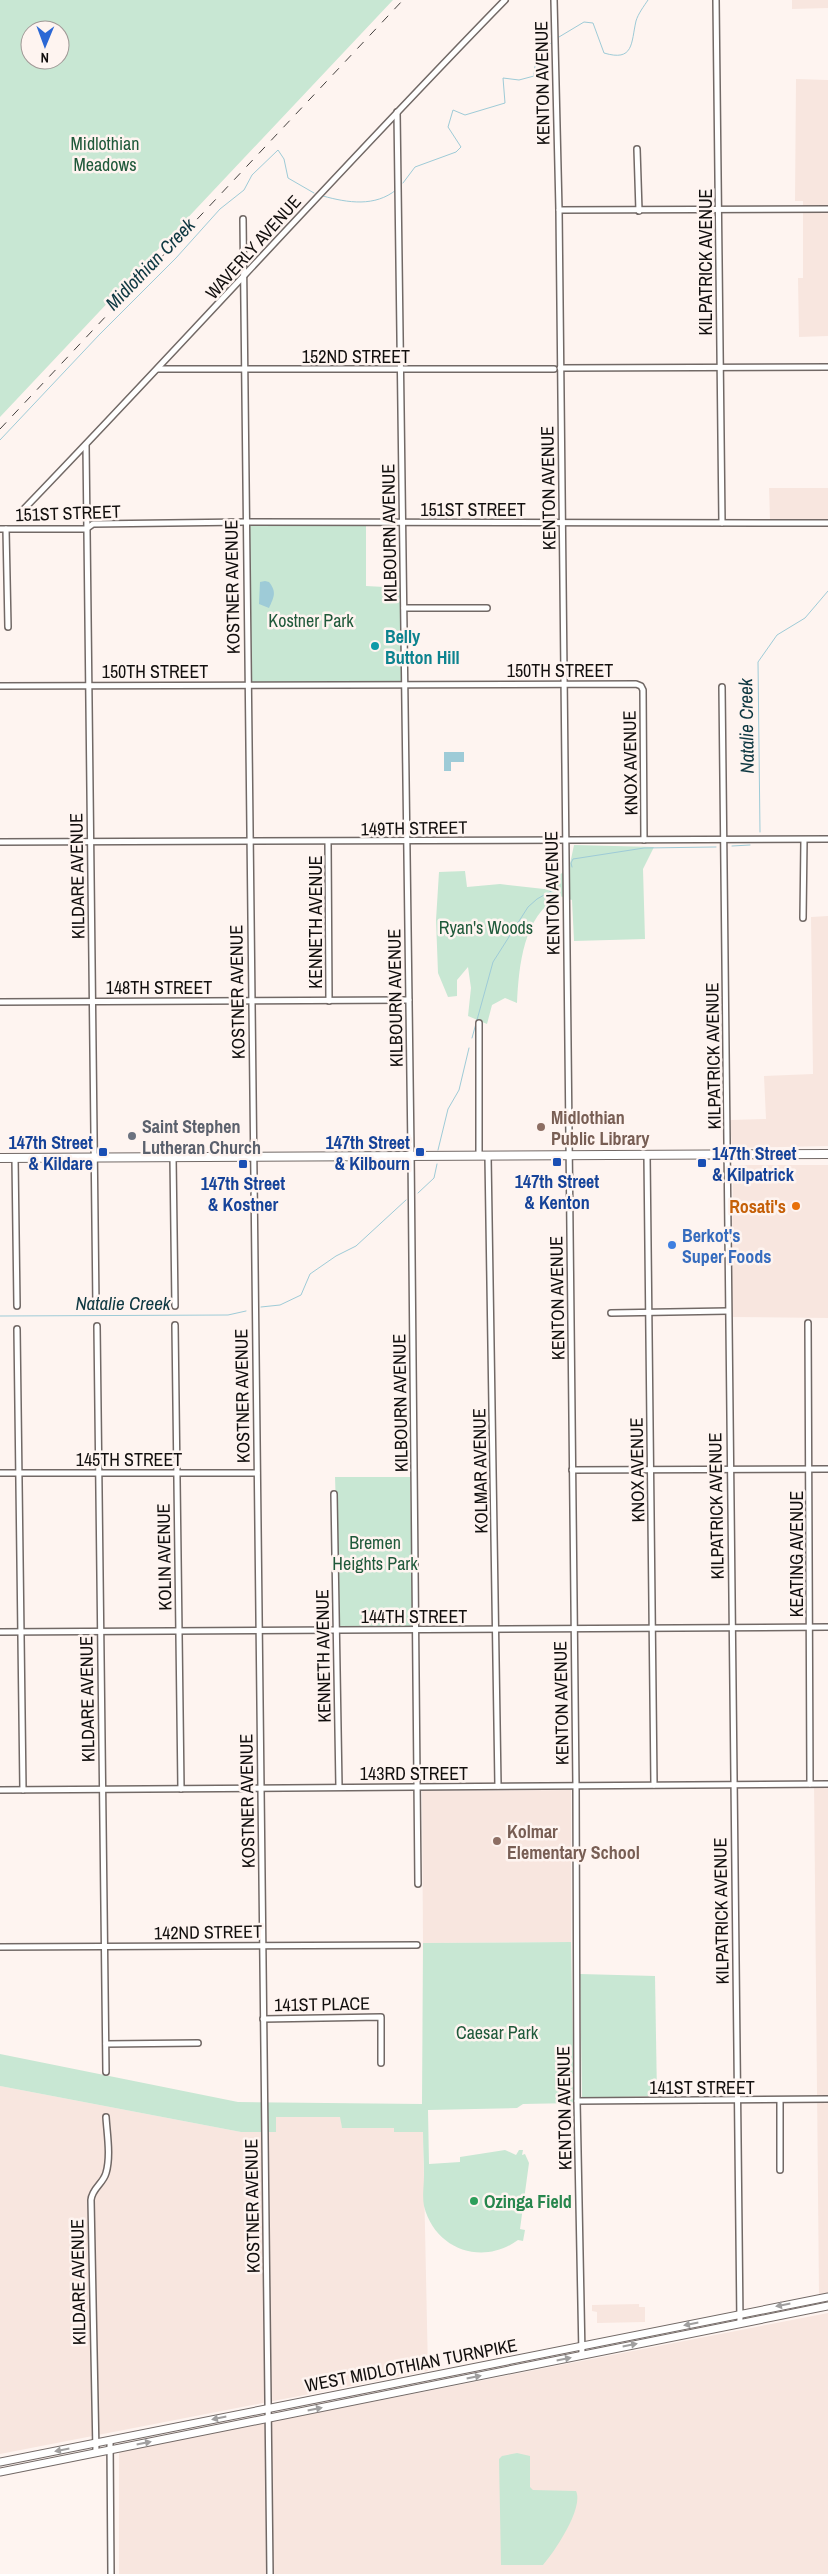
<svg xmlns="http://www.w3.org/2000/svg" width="828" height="2574" viewBox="0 0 828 2574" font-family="'Archivo Narrow',sans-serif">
<rect width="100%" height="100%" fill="#fef4f0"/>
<g fill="#f8e6df">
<path d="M792 0H828V8L792 9Z"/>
<path d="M796 79 828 80V336L799 337 798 278H803V201H795Z"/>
<path d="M769 488H828V520H770Z"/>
<path d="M828 916V1146L732 1148 730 1120 766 1119 764 1076 813 1074 811 917Z"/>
<path d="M733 1165H828V1318L731 1317Z"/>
<path d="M828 1780V2294L819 2296 814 1781Z"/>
<path d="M571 1790V1942L423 1943 422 1791Z"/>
<path d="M0 2086 241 2132 276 2117H341L342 2128H394L395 2132H423L428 2371 0 2454Z"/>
<path d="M639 2304V2307H645V2322L597 2323V2312L592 2311V2305Z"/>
<path d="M828 2313V2574H119V2451Z"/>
</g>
<g fill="#c8e7d3" fill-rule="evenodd">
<path d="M0 0H393L0 417ZM30 30H60V60H30Z"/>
<path d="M245 522 366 523V586L403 588 405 684H247Z"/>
<path d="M574 845 654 847 643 869 645 939 574 941 572 900 560 896C523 915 519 966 517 1003L505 998 492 1005 487 1024 468 1016 471 988 468 967 457 980V996L448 997 438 973 436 920 439 872 465 871 467 887 500 884 544 889 551 885 570 864Z"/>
<path d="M335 1477H410L413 1628H340Z"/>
<path d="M571 1942 574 2103 523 2104 517 2108 428 2110 429 2164 460 2162V2157L505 2150 516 2155 519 2150H523L522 2155 525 2154 529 2163 520 2229 525 2230 523 2241 518 2240C483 2266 435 2250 424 2206 422 2195 424 2186 424 2175 424 2161 423 2147 423 2132H394V2128H342L340 2117H276V2132H241L0 2086V2054L238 2102 422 2104 423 1943Z"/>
<path d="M580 1974 655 1976 657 2096 582 2098Z"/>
<path d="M517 2453 530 2456V2487L533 2490 576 2491C584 2508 555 2551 543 2565H501L499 2459 502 2456Z"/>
</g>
<g fill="#9ecbd7">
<path d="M265 581 269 582C277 592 274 597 269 608L259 604 260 582Z"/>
<path d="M444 752H464V762H451V771H444Z"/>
</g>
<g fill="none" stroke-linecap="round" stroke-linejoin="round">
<g stroke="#9ecbd7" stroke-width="1">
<path d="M559 37 584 22 593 23 604 53C634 62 631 43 636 21 638 14 644 6 648 0"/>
<path d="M403 183 415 167 456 152 461 147 448 127 453 110 465 115 505 103 503 78 519 80 534 76C534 62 540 51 551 43"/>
<path d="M323 196C348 203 375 207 396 190"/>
<path d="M0 440 99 335 176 258 220 209 244 190 252 175 278 150 284 159 288 178 314 193"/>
<path d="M760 832 758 662 777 635 805 618 828 591"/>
<path d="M732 846 750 845"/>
<path d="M572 867 571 863 573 859 644 848 716 847"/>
<path d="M472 1038 493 962 528 907 537 899 553 890"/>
<path d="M438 1150 448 1109 459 1090 469 1048"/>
<path d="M418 1193 434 1178 437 1164"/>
<path d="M261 1307 280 1305 301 1295 310 1274 336 1256 356 1246 406 1200"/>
<path d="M0 1316 228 1315 246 1311"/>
</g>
<g stroke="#726966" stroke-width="8">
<g id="street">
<path d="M554 0 559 210 576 1786 577 2101 582 2355"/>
<path d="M716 0 722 523"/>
<path d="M397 112 411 1151 418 1884"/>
<path d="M637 149 639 211"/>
<path d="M559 210 828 209"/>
<path d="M243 219 270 2574"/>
<path d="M560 368 828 367"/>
<path d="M158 369H554"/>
<path d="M86 445 96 1307"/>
<path d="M21 512C184 343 341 168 505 0"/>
<path d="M0 529H86L93 524 245 522 828 523"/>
<path d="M6 529 8 627"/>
<path d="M404 608H487"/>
<path d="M0 686 636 684 641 686 643 690 644 840"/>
<path d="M722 687 740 2323"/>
<path d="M0 842 828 839"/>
<path d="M328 842 329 1001"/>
<path d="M803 918 804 840"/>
<path d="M0 1002 409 1000"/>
<path d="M479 1023V1156"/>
<path d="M647 1155 654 1785"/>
<path d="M488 1156 498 1786"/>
<path d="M173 1157 175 1306"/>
<path d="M15 1158 17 1306"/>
<path d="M611 1313 728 1311"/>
<path d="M808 1323 810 1784"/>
<path d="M175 1325 181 1789"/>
<path d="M97 1326 106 2072"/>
<path d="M17 1329 23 1790"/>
<path d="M572 1470 828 1469"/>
<path d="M0 1473H257"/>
<path d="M334 1494 339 1787"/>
<path d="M0 1632 828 1627"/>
<path d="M0 1790 828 1784"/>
<path d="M0 1947 417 1945"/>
<path d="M263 2019 381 2017V2063"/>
<path d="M106 2044 198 2043"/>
<path d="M780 2100V2170"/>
<path d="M577 2101 828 2099"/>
<path d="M110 2441 111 2574"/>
<path d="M96 2452 91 2200C92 2188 103 2184 106 2173 111 2156 107 2134 106 2117"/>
</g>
</g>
<g stroke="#726966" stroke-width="9">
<g id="secondary">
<path d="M0 2462 828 2297"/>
<path d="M0 2472 828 2306"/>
</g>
</g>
<g stroke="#726966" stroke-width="10">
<path id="primary" d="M0 1158 828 1154"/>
</g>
<use href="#street" stroke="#fff" stroke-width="5"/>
<use href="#secondary" stroke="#fff" stroke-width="7"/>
<use href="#primary" stroke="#fff" stroke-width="8"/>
<path stroke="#44403e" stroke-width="1" stroke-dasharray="9 9" stroke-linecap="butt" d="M0 429 403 0"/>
</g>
<defs><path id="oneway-solid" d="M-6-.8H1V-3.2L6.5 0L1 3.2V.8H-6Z" transform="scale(1.25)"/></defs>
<g fill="#a09f9f">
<use href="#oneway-solid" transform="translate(783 2305) rotate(169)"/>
<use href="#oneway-solid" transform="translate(691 2324) rotate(169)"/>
<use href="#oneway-solid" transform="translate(630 2345) rotate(-11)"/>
<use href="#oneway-solid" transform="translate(564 2359) rotate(-11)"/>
<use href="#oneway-solid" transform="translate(474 2377) rotate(-11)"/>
<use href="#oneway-solid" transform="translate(315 2409) rotate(-11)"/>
<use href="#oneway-solid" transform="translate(219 2418) rotate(168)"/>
<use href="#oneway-solid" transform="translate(144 2443) rotate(-11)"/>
<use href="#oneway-solid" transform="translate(62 2450) rotate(169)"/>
</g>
<circle fill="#0f9aa8" stroke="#fef4f0" stroke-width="2" cx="375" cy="646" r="5"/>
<g fill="#8d6e63" stroke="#fef4f0" stroke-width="2">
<circle cx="541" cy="1127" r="5"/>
<circle cx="497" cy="1841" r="5"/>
</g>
<circle fill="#6b7280" stroke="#fef4f0" stroke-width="2" cx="132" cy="1136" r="5"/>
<g fill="#1a4fb4" stroke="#fef4f0" stroke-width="2">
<rect x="98" y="1147" width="10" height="10" rx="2.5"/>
<rect x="415" y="1147" width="10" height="10" rx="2.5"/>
<rect x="552" y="1157" width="10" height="10" rx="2.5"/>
<rect x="697" y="1158" width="10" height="10" rx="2.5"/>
<rect x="238" y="1159" width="10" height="10" rx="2.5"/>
</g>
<circle fill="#e8710a" stroke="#fef4f0" stroke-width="2" cx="796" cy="1206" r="5"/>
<circle fill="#3f7fe0" stroke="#fef4f0" stroke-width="2" cx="672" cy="1245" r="5"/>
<circle fill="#2e9e5b" stroke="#fef4f0" stroke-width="2" cx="474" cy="2201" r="5"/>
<g text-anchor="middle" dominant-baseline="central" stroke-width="5" stroke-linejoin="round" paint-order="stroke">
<g font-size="18" fill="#120f0e" stroke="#fef4f0">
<text transform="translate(542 83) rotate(-91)">KENTON AVENUE</text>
<text transform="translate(253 247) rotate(-48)">WAVERLY AVENUE</text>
<text transform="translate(705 262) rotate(-90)">KILPATRICK AVENUE</text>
<text x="356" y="356">152ND STREET</text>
<text transform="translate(548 488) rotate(-91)">KENTON AVENUE</text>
<text x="473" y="509">151ST STREET</text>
<text transform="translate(68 513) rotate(-2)">151ST STREET</text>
<text transform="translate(389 533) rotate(-91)">KILBOURN AVENUE</text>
<text transform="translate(232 587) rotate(-91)">KOSTNER AVENUE</text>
<text x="560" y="670">150TH STREET</text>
<text x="155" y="671">150TH STREET</text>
<text transform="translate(630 763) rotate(-91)">KNOX AVENUE</text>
<text transform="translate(414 828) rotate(-1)">149TH STREET</text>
<text transform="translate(77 876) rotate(-91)">KILDARE AVENUE</text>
<text transform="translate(552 893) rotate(-91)">KENTON AVENUE</text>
<text transform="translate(315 922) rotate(-90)">KENNETH AVENUE</text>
<text x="159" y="987">148TH STREET</text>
<text transform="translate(237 992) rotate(-91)">KOSTNER AVENUE</text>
<text transform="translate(395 998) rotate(-91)">KILBOURN AVENUE</text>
<text transform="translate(713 1056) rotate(-91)">KILPATRICK AVENUE</text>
<text transform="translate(557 1298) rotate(-91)">KENTON AVENUE</text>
<text transform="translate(242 1396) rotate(-91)">KOSTNER AVENUE</text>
<text transform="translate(400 1403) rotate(-91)">KILBOURN AVENUE</text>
<text x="129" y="1459">145TH STREET</text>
<text transform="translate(637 1470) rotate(-91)">KNOX AVENUE</text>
<text transform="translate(480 1471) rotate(-91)">KOLMAR AVENUE</text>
<text transform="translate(716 1506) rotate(-91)">KILPATRICK AVENUE</text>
<text transform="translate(796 1554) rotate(-90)">KEATING AVENUE</text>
<text transform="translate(164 1557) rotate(-91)">KOLIN AVENUE</text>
<text x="414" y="1616">144TH STREET</text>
<text transform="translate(323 1656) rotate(-91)">KENNETH AVENUE</text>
<text transform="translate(87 1699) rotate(-91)">KILDARE AVENUE</text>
<text transform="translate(561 1703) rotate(-91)">KENTON AVENUE</text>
<text x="414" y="1773">143RD STREET</text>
<text transform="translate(247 1801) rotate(-91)">KOSTNER AVENUE</text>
<text transform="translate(721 1911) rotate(-91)">KILPATRICK AVENUE</text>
<text transform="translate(208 1932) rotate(-1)">142ND STREET</text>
<text transform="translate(322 2004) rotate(-1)">141ST PLACE</text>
<text x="702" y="2087">141ST STREET</text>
<text transform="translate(564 2108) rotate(-91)">KENTON AVENUE</text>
<text transform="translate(252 2206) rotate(-91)">KOSTNER AVENUE</text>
<text transform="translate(78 2282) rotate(-91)">KILDARE AVENUE</text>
<text transform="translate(411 2365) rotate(-11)">WEST MIDLOTHIAN TURNPIKE</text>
</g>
<g font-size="18" fill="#1f593a" stroke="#fef4f0">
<text x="105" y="143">Midlothian<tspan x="105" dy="21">Meadows</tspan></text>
<text x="311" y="620">Kostner Park</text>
<text x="486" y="927">Ryan's Woods</text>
<text x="375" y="1542">Bremen<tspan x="375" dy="21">Heights Park</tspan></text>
<text x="497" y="2032">Caesar Park</text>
</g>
<g font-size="18" font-weight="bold" fill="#0d838f" stroke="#fef4f0" text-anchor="start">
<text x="385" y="636">Belly<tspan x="385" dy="21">Button Hill</tspan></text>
</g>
<g font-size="18" font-weight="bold" fill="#785e54" stroke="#fef4f0" text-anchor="start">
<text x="551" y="1117">Midlothian<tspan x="551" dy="21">Public Library</tspan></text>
<text x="507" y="1831">Kolmar<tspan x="507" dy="21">Elementary School</tspan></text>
</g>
<g font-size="18" font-weight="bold" fill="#5b616d" stroke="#fef4f0" text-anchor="start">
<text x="142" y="1126">Saint Stephen<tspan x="142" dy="21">Lutheran Church</tspan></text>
</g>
<g font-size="18" font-weight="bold" fill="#164399" stroke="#fef4f0" text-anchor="end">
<text x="93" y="1142">147th Street<tspan x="93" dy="21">&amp; Kildare</tspan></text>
<text x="410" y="1142">147th Street<tspan x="410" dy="21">&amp; Kilbourn</tspan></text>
<text x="712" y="1153" text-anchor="start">147th Street<tspan x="712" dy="21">&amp; Kilpatrick</tspan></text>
<text x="557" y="1181" text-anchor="middle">147th Street<tspan x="557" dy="21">&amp; Kenton</tspan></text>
<text x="243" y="1183" text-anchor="middle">147th Street<tspan x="243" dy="21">&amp; Kostner</tspan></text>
</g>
<g font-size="18" font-weight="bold" fill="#c56008" stroke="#fef4f0" text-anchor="end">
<text x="786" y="1206">Rosati's</text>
</g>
<g font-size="18" font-weight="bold" fill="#366cbe" stroke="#fef4f0" text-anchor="start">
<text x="682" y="1235">Berkot's<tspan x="682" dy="21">Super Foods</tspan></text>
</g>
<g font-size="18" font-weight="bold" fill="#27864d" stroke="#fef4f0" text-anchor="start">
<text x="484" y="2201">Ozinga Field</text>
</g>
<g font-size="19" font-style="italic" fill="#0d3741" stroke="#fef4f0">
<text transform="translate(150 264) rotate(-46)">Midlothian Creek</text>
<text transform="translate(746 726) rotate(-91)">Natalie Creek</text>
<text x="123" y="1303">Natalie Creek</text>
</g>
</g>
<g transform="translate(45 45) rotate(181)"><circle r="24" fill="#fef4f0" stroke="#a09896"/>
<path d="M0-4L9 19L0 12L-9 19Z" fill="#2c68d5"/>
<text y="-8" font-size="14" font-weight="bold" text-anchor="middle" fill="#120f0e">N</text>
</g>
</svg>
